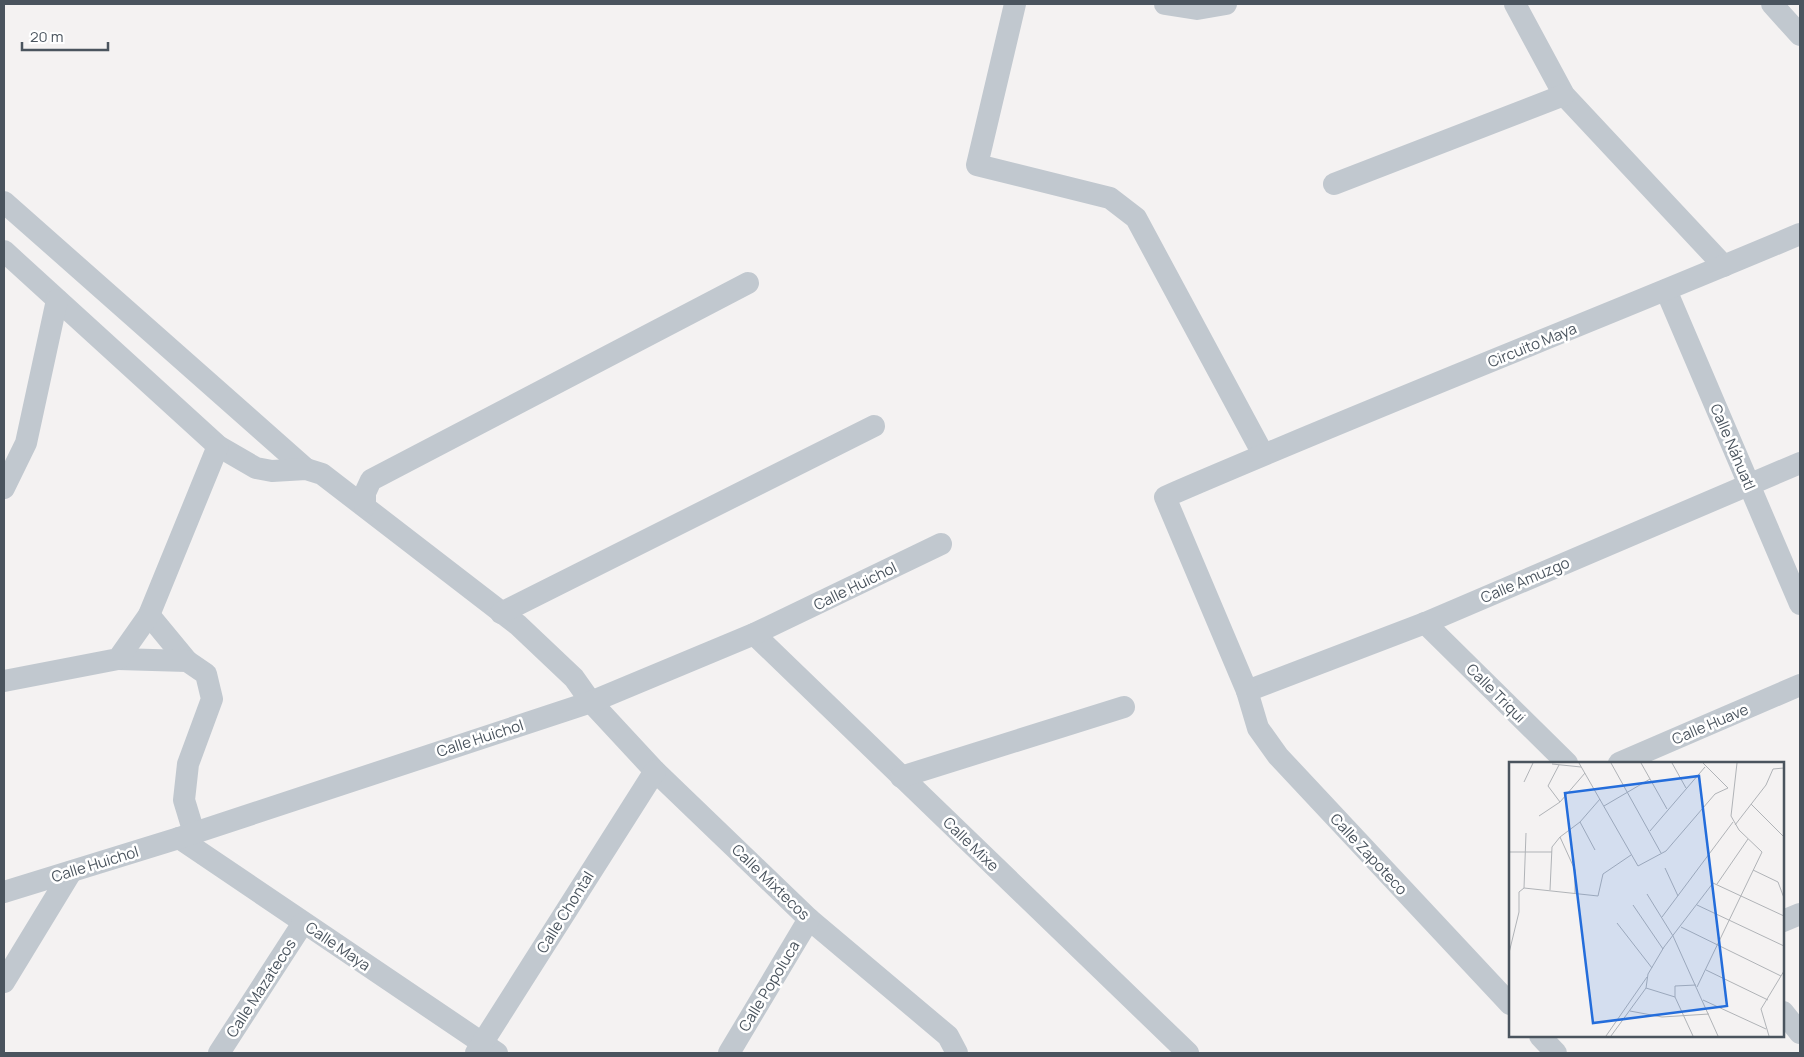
<svg xmlns="http://www.w3.org/2000/svg" width="1804" height="1057" viewBox="0 0 1804 1057" font-family="Manrope,sans-serif">
<rect width="100%" height="100%" fill="#f4f2f2"/>
<g fill="none" stroke-linecap="round" stroke-linejoin="round">
<g stroke="#c1c8cf" stroke-width="22">
<path d="M1015 4 977 165 1110 198 1136 218 1263 454"/>
<path d="M1165 4 1197 9 1226 4"/>
<path d="M1515 4 1564 95 1724 266"/>
<path d="M1772 4 1800 35"/>
<path d="M1334 184 1564 95"/>
<path d="M4 202 306 469"/>
<path d="M4 251 218 446 256 468 272 471 306 469 322 474 518 625 574 678 591 702 655 771 809 919 948 1036 957 1053"/>
<path d="M1666 290 1800 604"/>
<path d="M4 488 26 443 57 300"/>
<path d="M365 506V493L371 480 748 283"/>
<path d="M501 613 874 426"/>
<path d="M149 615 187 661"/>
<path d="M1425 623 1567 763"/>
<path d="M754 634 1188 1053"/>
<path d="M118 659 187 661 206 674 212 699 188 764 184 800 194 833"/>
<path d="M4 681 118 659 149 615 218 446"/>
<path d="M1247 691 1425 623 1800 463"/>
<path d="M1619 763 1800 685"/>
<path d="M901 777 1124 707"/>
<path d="M179 838 497 1053"/>
<path d="M4 892 179 838 591 702 754 634 941 544"/>
<path d="M1783 921 1800 914"/>
<path d="M4 982 71 872"/>
<path d="M1510 1004 1278 756 1258 728 1247 691 1165 497C1375 406 1589 323 1800 234"/>
<path d="M1783 1012 1800 1033"/>
<path d="M1540 1036 1556 1053"/>
<path d="M219 1053 303 923"/>
<path d="M476 1053 655 771"/>
<path d="M729 1053 809 919"/>
</g>
</g>
<g text-anchor="middle" dominant-baseline="central" stroke-width="5" stroke-linejoin="round" paint-order="stroke">
<g font-size="15" fill="#4a545e" stroke="#fff">
<text transform="translate(1532 345) rotate(-22)">Circuito Maya</text>
<text transform="translate(1733 447) rotate(67)">Calle Náhuatl</text>
<text transform="translate(1525 580) rotate(-23)">Calle Amuzgo</text>
<text transform="translate(855 586) rotate(-26)">Calle Huichol</text>
<text transform="translate(1496 693) rotate(45)">Calle Triqui</text>
<text transform="translate(1710 724) rotate(-23)">Calle Huave</text>
<text transform="translate(480 738) rotate(-18)">Calle Huichol</text>
<text transform="translate(971 844) rotate(44)">Calle Mixe</text>
<text transform="translate(1369 854) rotate(47)">Calle Zapoteco</text>
<text transform="translate(95 864) rotate(-17)">Calle Huichol</text>
<text transform="translate(771 882) rotate(44)">Calle Mixtecos</text>
<text transform="translate(565 912) rotate(-58)">Calle Chontal</text>
<text transform="translate(338 946) rotate(34)">Calle Maya</text>
<text transform="translate(769 986) rotate(-59)">Calle Popoluca</text>
<text transform="translate(261 988) rotate(-57)">Calle Mazatecos</text>
</g>
</g>
<g transform="translate(1509 762)">
<rect width="275" height="275" fill="#f4f2f2"/>
<path fill="none" stroke="#b0b3b7" stroke-width="1" d="M70 1 129 104 157 89 206 32 219 26M102 1 152 91M132 1 158 47M163 1 177 26M194 1 219 26M43 2 72 5M50 3 39 24 51 40M15 20 24 1M242 42 275 75M95 44 141 17M30 54 51 40 76 11M71 60 86 88M226 63 257 23 264 7 275 6M141 69 196 5M0 90H43M156 106 169 134M244 108 269 120 275 136M208 122 239 77M15 126 89 134 94 112 122 93M41 128 43 85 51 75M66 131V108L51 75 71 60 91 37M138 132 164 174 209 274M124 143 154 187M188 143 275 184M153 155 224 60M108 161 143 206M172 165 272 214M0 191 10 150V130L15 126 17 71M197 208 259 238M188 225 253 90 230 68 222 54 228 1M137 226 166 235 184 274M166 235V224L187 223M194 238 257 267M121 249 153 255 200 252M97 274 138 215M102 274 137 226 139 212 155 185 204 121 275 154M260 274 252 247 275 209"/>
<path fill="#246ddb" fill-opacity="0.15" stroke="#246ddb" stroke-width="2.5" d="M190 14 218 244 84 261 56 31Z"/>
<rect width="275" height="275" fill="none" stroke="#4a545e" stroke-width="2.5"/>
</g>
<rect width="1804" height="1057" fill="none" stroke="#4a545e" stroke-width="10"/>
<path d="M22 42v8h86v-8" fill="none" stroke="#4a545e" stroke-width="2.5"/>
<text x="30" y="42" font-size="15" fill="#4a545e" stroke="#ffffff" stroke-width="4" paint-order="stroke">20 m</text>
</svg>
